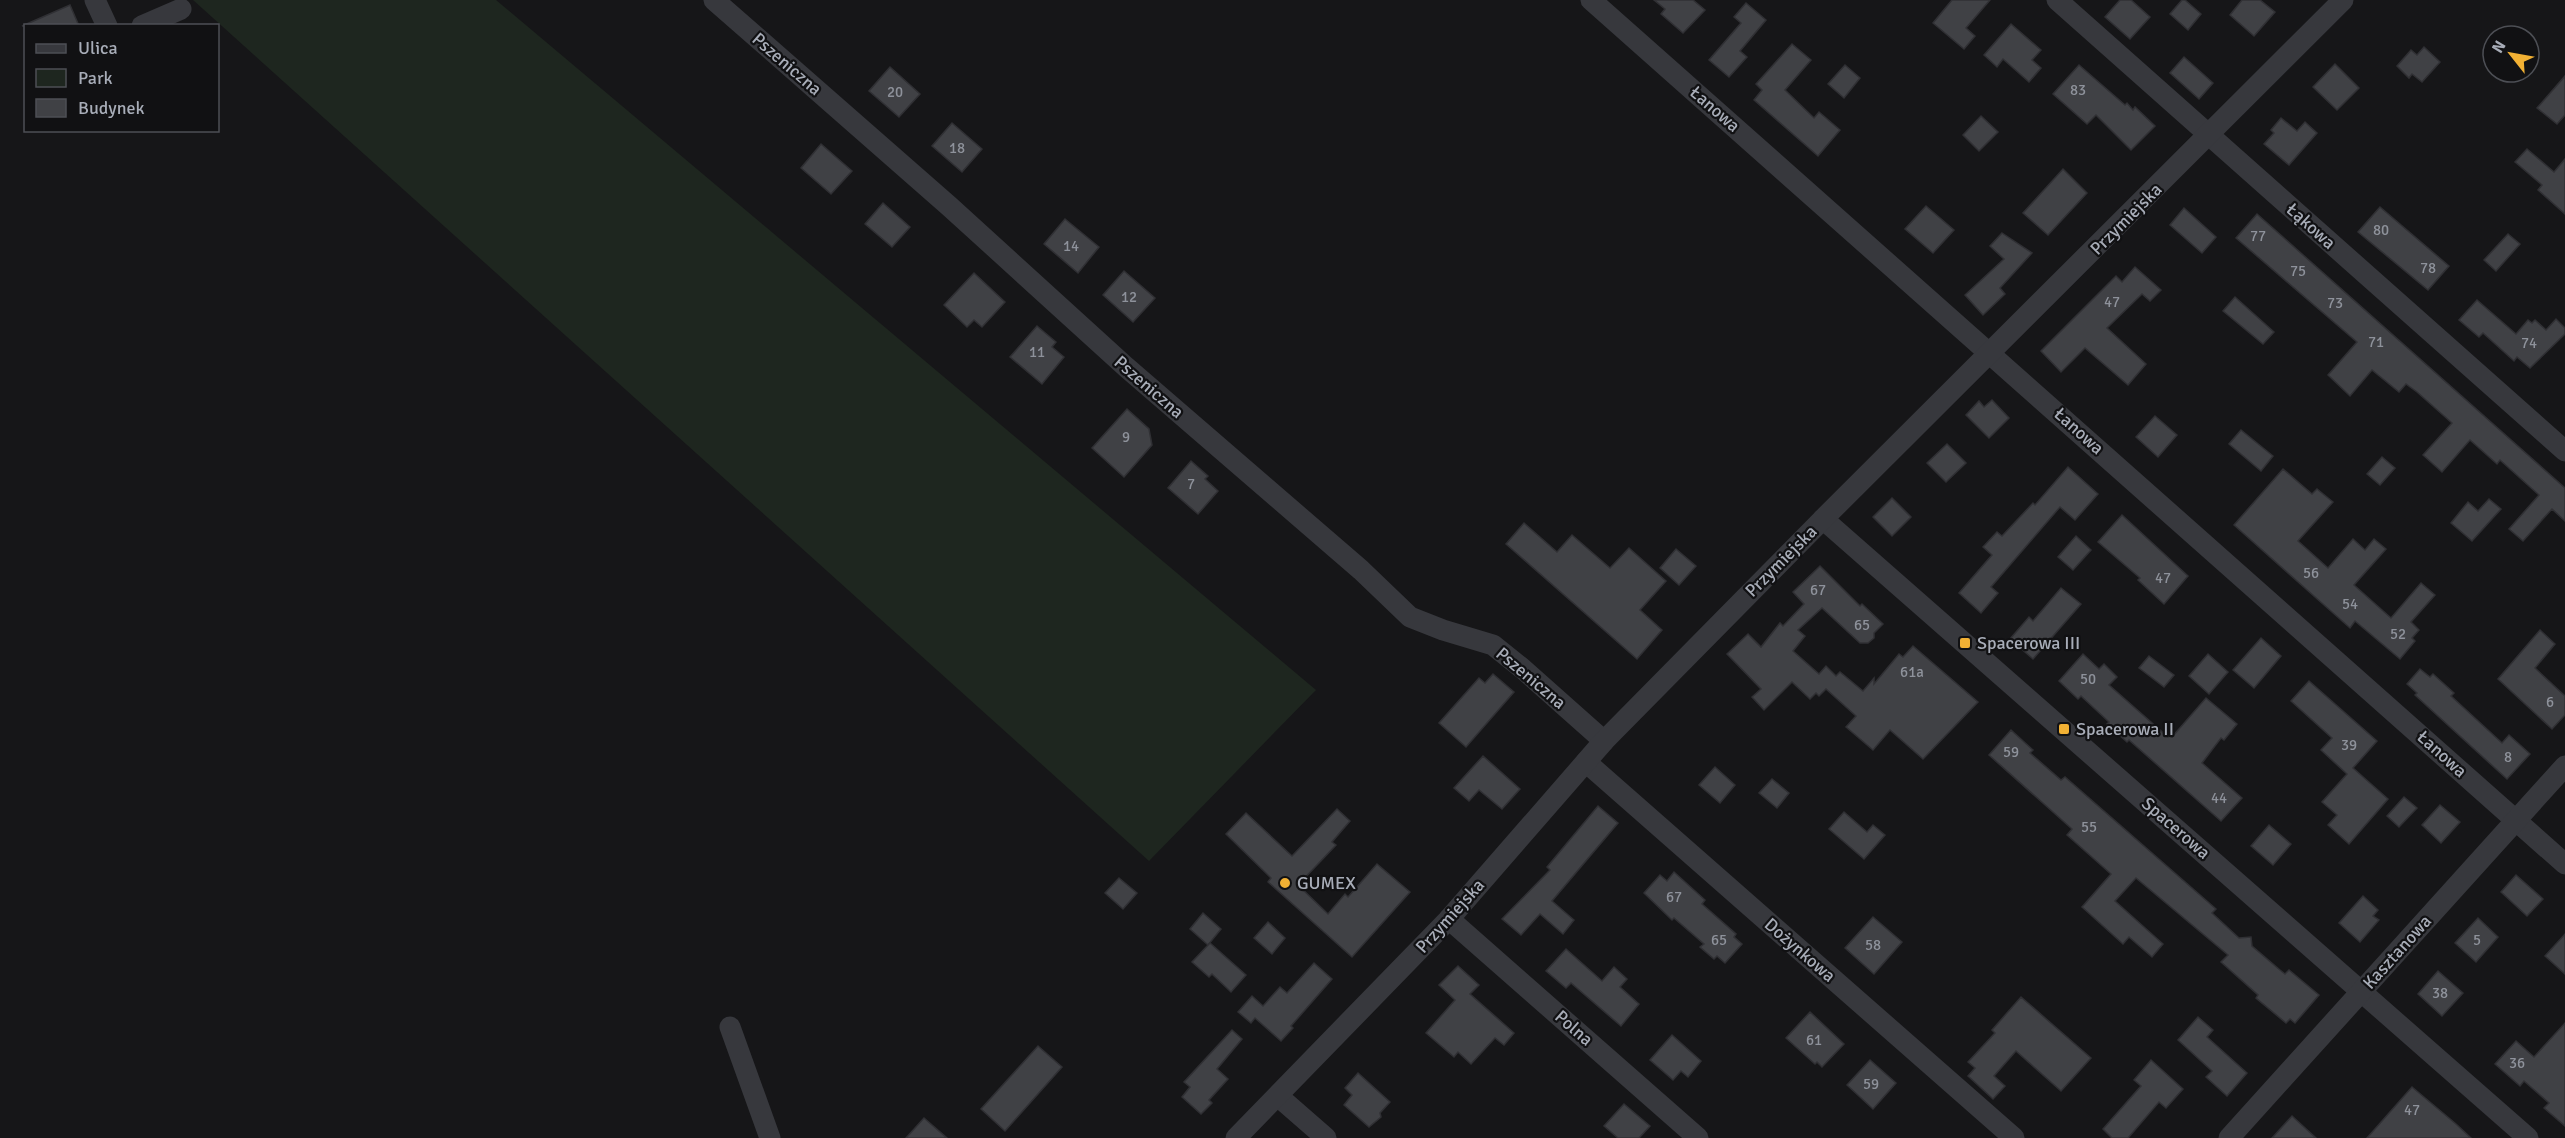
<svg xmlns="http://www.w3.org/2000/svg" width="2565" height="1138" viewBox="0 0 2565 1138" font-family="Signika,sans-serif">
<rect width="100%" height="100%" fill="#161618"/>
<path fill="#1e261f" d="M193 0H496L1316 690 1149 861Z"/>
<g fill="#404145" stroke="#303034" stroke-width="1.5">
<path d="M1654 0H1693L1705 10 1683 33 1661 14 1665 9Z"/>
<path d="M1952 0H1990L1966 28 1975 36 1964 49 1933 23Z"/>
<path d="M2120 0H2131L2150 17 2130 39 2105 17Z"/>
<path d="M2182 0H2185L2201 14 2188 30 2170 14Z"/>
<path d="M2242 0H2260L2275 12 2254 36 2230 15Z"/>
<path d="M1746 3 1766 20 1740 51 1747 57 1729 77 1709 60 1741 23 1734 17Z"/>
<path d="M70 5 79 26H22Z"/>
<path d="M2011 24 2041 50 2032 60 2041 68 2029 82 2003 59 1997 67 1984 55Z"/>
<path d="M1792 44 1811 60 1785 90 1814 118 1819 112 1840 130 1818 156 1754 100 1762 90 1756 84Z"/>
<path d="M2424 47 2440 62 2422 82 2412 74 2409 78 2397 66 2411 50 2417 55Z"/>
<path d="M2184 57 2213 83 2199 99 2170 73Z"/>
<path d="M2335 64 2359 88 2337 110 2313 87Z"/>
<path d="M1845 65 1860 78 1844 98 1828 84Z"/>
<path d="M2079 65 2125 105 2127 103 2133 110 2135 107 2155 126 2131 150 2096 115 2087 124 2053 94Z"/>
<path d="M890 67 920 94 899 117 869 91Z"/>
<path d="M2565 76V115L2557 124 2537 108Z"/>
<path d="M1981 116 1998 132 1979 151 1963 135Z"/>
<path d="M2281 118 2297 131 2305 122 2317 133 2289 165 2264 144 2274 133 2271 130Z"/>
<path d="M952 123 982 149 962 172 932 146Z"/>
<path d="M821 144 852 171 831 194 801 168Z"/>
<path d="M2527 149 2554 172 2565 159V214L2538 190 2542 185 2515 162Z"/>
<path d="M2063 169 2087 193 2048 235 2023 213Z"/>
<path d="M883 203 910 227 892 247 865 224Z"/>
<path d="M1926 206 1954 230 1933 253 1905 229Z"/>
<path d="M2380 207 2449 266 2428 290 2358 232Z"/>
<path d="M2184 208 2216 237 2202 253 2170 225Z"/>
<path d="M2257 214 2565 488V521L2552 509 2523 541 2509 529 2539 495 2500 460 2497 464 2470 440 2442 472 2423 455 2452 423 2417 392 2406 384 2399 392 2372 370 2350 396 2328 375 2357 342 2236 238Z"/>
<path d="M1065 219 1099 247 1078 273 1044 244Z"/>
<path d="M2002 233 2032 253 2000 288 2005 294 1983 315 1965 295 2004 259 1990 246Z"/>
<path d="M2508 234 2520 244 2496 271 2484 260Z"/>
<path d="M2135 267 2161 290 2150 301 2142 294 2107 328 2146 364 2128 385 2085 348 2061 372 2041 351 2116 276 2122 282Z"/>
<path d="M1124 271 1155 298 1133 322 1103 295Z"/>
<path d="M974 273 1005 302 982 327 974 320 967 327 944 305Z"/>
<path d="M2235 297 2274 332 2263 344 2223 311Z"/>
<path d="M2477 300 2516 334 2528 320 2532 323 2535 320 2546 330 2556 319 2565 328V334L2530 368 2517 357 2514 361 2483 333 2479 337 2459 320Z"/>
<path d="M1037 326 1056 342 1052 347 1064 357 1042 384 1010 357Z"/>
<path d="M1992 400 2009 418 1989 438 1966 415 1979 401 1984 407Z"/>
<path d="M1127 409 1149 429 1152 445 1124 477 1092 448Z"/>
<path d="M2155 416 2177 435 2158 457 2136 437Z"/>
<path d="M2241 430 2273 456 2261 471 2229 444Z"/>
<path d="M1947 444 1966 463 1946 482 1927 463Z"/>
<path d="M2382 457 2395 468 2380 485 2367 474Z"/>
<path d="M1191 461 1208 476 1205 479 1218 491 1198 514 1168 488Z"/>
<path d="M2068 467 2098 494 2075 520 2060 507 1991 587 1998 593 1981 613 1959 593 1992 555 1983 547 1997 532 2002 536 2033 503 2035 505Z"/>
<path d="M2283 469 2312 494 2317 489 2333 502 2298 541 2328 568 2353 539 2365 550 2374 539 2386 549 2354 585 2391 618 2421 583 2435 595 2411 622 2419 630 2412 638 2415 641 2400 659 2355 621 2350 628 2234 525Z"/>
<path d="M1892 498 1911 517 1892 536 1873 517Z"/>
<path d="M2489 499 2501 509 2472 541 2451 523 2468 502 2478 511Z"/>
<path d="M2122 515 2188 576 2164 604 2138 580 2140 578 2098 542Z"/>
<path d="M1524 523 1557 552 1572 535 1610 568 1629 548 1666 581 1640 610 1662 630 1637 659 1506 544Z"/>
<path d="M2076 536 2091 550 2073 570 2058 557Z"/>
<path d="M1676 549 1696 566 1679 585 1660 568Z"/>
<path d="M1820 566 1860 606 1862 604 1883 624 1874 633V638L1868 643H1860L1822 608 1798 630 1805 636 1793 651 1819 674 1826 666 1836 676 1840 672 1863 691 1874 678V684L1899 654 1903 657 1913 646 1978 702 1923 759 1890 730 1873 750 1846 727 1856 716 1826 689 1819 696 1816 693 1810 699 1792 682 1764 710 1752 697 1761 689 1727 654 1748 634 1761 647 1780 623 1783 626 1804 604 1793 592Z"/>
<path d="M2061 588 2081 604 2033 659 2010 639 2029 617 2033 621Z"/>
<path d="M2540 630 2555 644 2535 668 2565 696V715L2552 729 2498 679Z"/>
<path d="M2261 638 2281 656 2254 688 2233 670Z"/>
<path d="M2083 654 2099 669 2104 664 2117 677 2109 685 2168 737 2169 735 2172 737 2206 698 2237 724 2224 740 2221 738 2202 763 2242 798 2221 821 2129 740 2127 742 2107 724 2109 722 2081 696 2078 699 2059 681Z"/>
<path d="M2208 654 2228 672 2209 694 2189 676Z"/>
<path d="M2149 656 2174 675 2164 687 2139 668Z"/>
<path d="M2420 669 2430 677 2433 674 2454 693 2451 696 2502 743 2509 735 2530 754 2507 779 2415 695 2417 693 2407 684Z"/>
<path d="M1493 674 1514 692 1466 747 1439 723 1479 678 1485 683Z"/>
<path d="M2309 681 2377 741 2353 768 2388 799 2349 844 2328 825 2337 815 2322 802 2347 774 2321 750 2332 738 2291 701Z"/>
<path d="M2011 730 2033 750 2030 753 2061 780 2065 777 2216 909 2212 913 2239 938 2251 937 2252 946 2280 970 2285 974 2289 970 2319 995 2295 1023 2290 1019 2286 1023 2256 998 2258 995 2221 962 2228 955 2136 878 2115 901 2163 944 2152 957 2129 937 2123 944 2082 907 2111 874 2067 835 2072 829 1989 755Z"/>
<path d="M1483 756 1520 789 1502 809 1479 790 1469 801 1454 788Z"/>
<path d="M1715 767 1735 785 1720 803 1699 785Z"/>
<path d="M1772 779 1789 793 1777 808 1759 793Z"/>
<path d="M2404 797 2417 808 2399 827 2387 816Z"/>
<path d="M2440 805 2460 822 2441 843 2422 825Z"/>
<path d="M1598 806 1618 823 1552 901 1574 920 1563 934 1540 914 1521 935 1502 919 1550 870 1547 867Z"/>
<path d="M1337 809 1350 821 1332 842 1336 845 1298 885 1328 914 1345 894 1348 897 1377 864 1410 892 1352 957 1268 882 1271 878 1226 834 1246 813 1292 856Z"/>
<path d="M1844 812 1867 832 1873 825 1885 835 1864 859 1829 829Z"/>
<path d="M2269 825 2291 844 2273 865 2251 846Z"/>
<path d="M1674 872 1705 900 1702 904 1736 934 1734 937 1742 944 1725 963 1717 956 1714 959 1700 947 1704 944 1674 918 1672 920 1644 893 1660 875 1667 881Z"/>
<path d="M2516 875 2543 899 2527 916 2501 892Z"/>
<path d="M1119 878 1137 893 1123 909 1105 893Z"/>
<path d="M2363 896 2378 910 2373 916 2379 920 2360 942 2339 923Z"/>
<path d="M1203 913 1221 929 1208 945 1190 929Z"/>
<path d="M1873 917 1902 942 1874 974 1845 948Z"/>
<path d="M2478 918 2498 937 2476 962 2455 943Z"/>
<path d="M1268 922 1285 938 1272 954 1254 938Z"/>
<path d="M2565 934V974L2545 956Z"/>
<path d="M1210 943 1246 975 1231 992 1212 974 1209 977 1192 962Z"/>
<path d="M1566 949 1602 981 1614 967 1627 979 1620 987 1639 1004 1621 1026 1571 983 1566 988 1546 971Z"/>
<path d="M1314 963 1332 979 1291 1026 1293 1028 1281 1041 1255 1018 1251 1023 1238 1012 1252 996 1263 1006 1280 987 1287 993Z"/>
<path d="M1458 966 1479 985 1470 994 1514 1033 1504 1045 1495 1038 1471 1064 1458 1052 1454 1057 1426 1033 1455 1000 1439 985Z"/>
<path d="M2438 971 2463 993 2442 1016 2418 994Z"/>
<path d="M2021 997 2091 1058 2061 1091 2016 1051 1994 1076 2005 1086 1993 1099 1968 1076 1975 1068 1968 1062 1995 1033 1992 1030Z"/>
<path d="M1810 1012 1844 1044 1822 1067 1817 1062 1815 1064 1786 1038Z"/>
<path d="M2198 1017 2213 1030 2207 1037 2247 1073 2227 1096 2206 1077 2212 1071 2178 1040Z"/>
<path d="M2565 1023V1126L2544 1108 2549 1103 2524 1081 2520 1086 2495 1064 2516 1041 2534 1057Z"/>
<path d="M1232 1030 1242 1039 1217 1069 1228 1079 1209 1100 1212 1103 1201 1114 1182 1097 1190 1087 1184 1082Z"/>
<path d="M1672 1035 1701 1061 1688 1077 1681 1071 1673 1080 1650 1060Z"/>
<path d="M1038 1046 1062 1067 1005 1131 981 1109Z"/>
<path d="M1870 1060 1896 1083 1873 1109 1847 1085Z"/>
<path d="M2151 1060 2183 1089 2166 1108 2159 1102 2128 1138H2112L2103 1129 2141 1086 2134 1080Z"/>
<path d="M1358 1073 1390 1102 1380 1113 1381 1117 1369 1127 1344 1105 1352 1095 1345 1088Z"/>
<path d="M2412 1087 2456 1124 2471 1138H2367Z"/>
<path d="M1624 1104 1650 1126 1639 1138H1618L1604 1126Z"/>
<path d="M2292 1116 2316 1138H2272Z"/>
<path d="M924 1118 947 1138H906Z"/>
</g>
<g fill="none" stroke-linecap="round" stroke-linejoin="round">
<g stroke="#37383d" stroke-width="21">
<path d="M95 0 107 26"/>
<path d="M714 0 949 206 1126 367 1361 570 1410 617 1443 630 1493 645 1523 669 1604 741"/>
<path d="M1591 0 2565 864"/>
<path d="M2057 0 2565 451"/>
<path d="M142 26 181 9"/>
<path d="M1823 519 2528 1138"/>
<path d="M1586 762 2014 1138"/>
<path d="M1449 919 1698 1138"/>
<path d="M730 1027 770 1138"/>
<path d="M1279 1097 1326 1138"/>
<path d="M1236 1138 1449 919 1604 741 1823 519 2343 0"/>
<path d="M2229 1138 2565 766"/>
</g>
</g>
<g fill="#f2b134" stroke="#111113" stroke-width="2">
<rect x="1959" y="637" width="12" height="12" rx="3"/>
<rect x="2058" y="723" width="12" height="12" rx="3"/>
<circle cx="1285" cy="883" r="6"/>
</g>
<g text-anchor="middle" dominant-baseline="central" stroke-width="4.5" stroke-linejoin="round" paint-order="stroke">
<g font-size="15" fill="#8e929b">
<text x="2078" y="90">83</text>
<text x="895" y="92">20</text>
<text x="957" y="148">18</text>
<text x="2381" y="230">80</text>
<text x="2258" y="236">77</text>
<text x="1071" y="246">14</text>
<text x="2428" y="268">78</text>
<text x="2298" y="271">75</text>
<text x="1129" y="297">12</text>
<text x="2112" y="302">47</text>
<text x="2335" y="303">73</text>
<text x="2376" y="342">71</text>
<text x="2529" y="343">74</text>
<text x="1037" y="352">11</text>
<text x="1126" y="437">9</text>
<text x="1191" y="484">7</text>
<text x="2311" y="573">56</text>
<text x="2163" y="578">47</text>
<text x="1818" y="590">67</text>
<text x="2350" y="604">54</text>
<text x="1862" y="625">65</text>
<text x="2398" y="634">52</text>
<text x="1912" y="672">61a</text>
<text x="2088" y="679">50</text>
<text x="2550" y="702">6</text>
<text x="2349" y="745">39</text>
<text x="2011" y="752">59</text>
<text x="2508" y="757">8</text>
<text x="2219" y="798">44</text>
<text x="2089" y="827">55</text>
<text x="1674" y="897">67</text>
<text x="1719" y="940">65</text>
<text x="2477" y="940">5</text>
<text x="1873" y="945">58</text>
<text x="2440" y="993">38</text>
<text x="1814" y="1040">61</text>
<text x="2517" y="1063">36</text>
<text x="1871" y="1084">59</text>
<text x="2412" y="1110">47</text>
</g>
<g font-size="18" fill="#a8adb8" stroke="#111113">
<text transform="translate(787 64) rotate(41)">Pszeniczna</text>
<text transform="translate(1715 109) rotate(41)">Łanowa</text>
<text transform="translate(2126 219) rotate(-45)">Przymiejska</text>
<text transform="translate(2311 226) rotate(42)">Łąkowa</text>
<text transform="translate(1149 387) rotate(41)">Pszeniczna</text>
<text transform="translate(2079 431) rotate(42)">Łanowa</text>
<text transform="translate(1781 561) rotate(-45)">Przymiejska</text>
<text transform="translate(1531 678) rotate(40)">Pszeniczna</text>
<text transform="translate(2442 754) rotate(42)">Łanowa</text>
<text transform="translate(2176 828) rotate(41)">Spacerowa</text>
<text transform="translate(1450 916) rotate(-48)">Przymiejska</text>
<text transform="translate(1800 950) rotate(41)">Dożynkowa</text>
<text transform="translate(2397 952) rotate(-48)">Kasztanowa</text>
<text transform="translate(1574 1028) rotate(41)">Polna</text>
</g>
<g font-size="18" fill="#a8adb8" stroke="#111113" text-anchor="start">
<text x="1977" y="643">Spacerowa III</text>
<text x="2076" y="729">Spacerowa II</text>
<text x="1297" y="883">GUMEX</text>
</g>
</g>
<rect x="24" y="24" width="195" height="108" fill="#111113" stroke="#4d4f55" stroke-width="1.5"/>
<rect x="36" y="44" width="30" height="9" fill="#37383d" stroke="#4d4f55" stroke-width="1.5"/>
<text x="78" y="54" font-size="18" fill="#a8adb8">Ulica</text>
<rect x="36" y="69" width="30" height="18" fill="#1e261f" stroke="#4d4f55" stroke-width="1.5"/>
<text x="78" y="84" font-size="18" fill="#a8adb8">Park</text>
<rect x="36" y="99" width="30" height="18" fill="#404145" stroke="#4d4f55" stroke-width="1.5"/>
<text x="78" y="114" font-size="18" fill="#a8adb8">Budynek</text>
<g transform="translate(2511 54) rotate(301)"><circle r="28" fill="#111113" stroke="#4d4f55" stroke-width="1.5"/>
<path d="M0-4.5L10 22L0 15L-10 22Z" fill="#f2b134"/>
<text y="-9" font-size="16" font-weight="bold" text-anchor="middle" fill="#a8adb8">N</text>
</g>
</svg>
